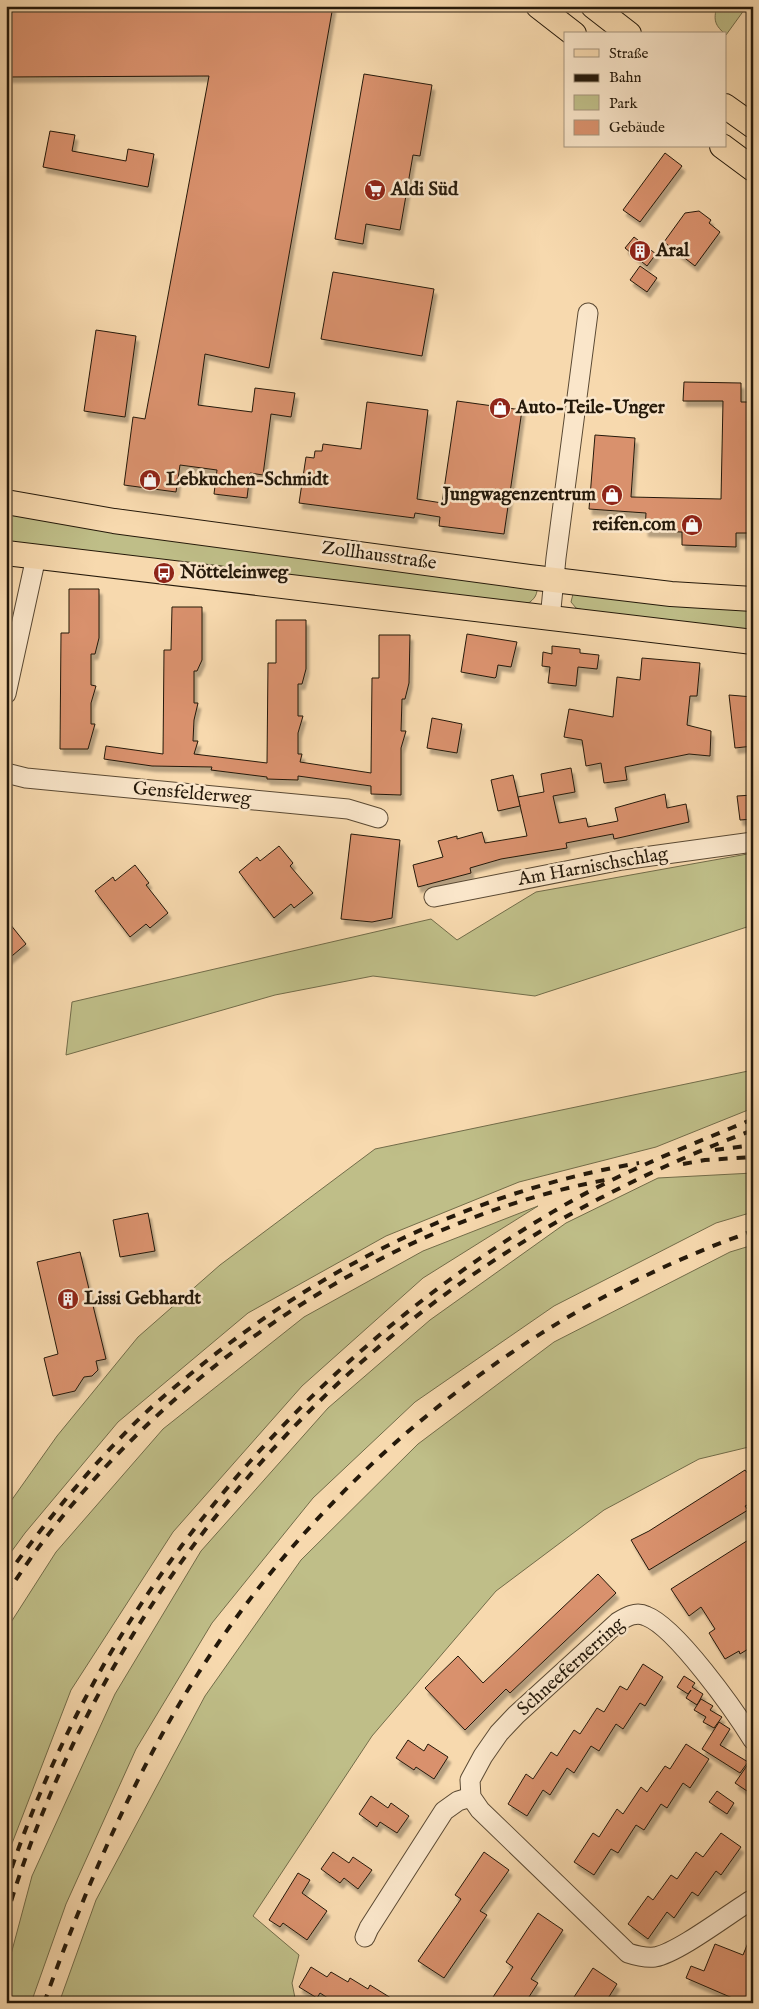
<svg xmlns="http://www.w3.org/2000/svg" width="759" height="2009" viewBox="0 0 759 2009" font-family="'IM FELL English',serif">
<defs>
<filter id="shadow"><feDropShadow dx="3" dy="5.5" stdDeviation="1" flood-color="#0004"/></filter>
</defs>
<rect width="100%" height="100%" fill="#f7d9ae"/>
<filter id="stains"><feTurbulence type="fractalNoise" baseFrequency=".004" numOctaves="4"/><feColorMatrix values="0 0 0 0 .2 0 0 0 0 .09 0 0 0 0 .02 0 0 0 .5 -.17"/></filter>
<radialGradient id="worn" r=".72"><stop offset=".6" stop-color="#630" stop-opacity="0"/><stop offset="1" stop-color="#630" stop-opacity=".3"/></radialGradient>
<g fill="#bfbe88" stroke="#726c49">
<path d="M717 6H747L726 35C715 25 713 21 717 6Z"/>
<path d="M6 504 537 585C538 594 535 599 527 604L6 546Z"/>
<path d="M582 589 753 604V632L594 613 576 608 571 602 573 594Z"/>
<path d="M753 853V925L535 996 373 976 275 995 66 1055 72 1002 431 919 457 940 536 892Z"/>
<path d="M753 1070V1108L656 1147 519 1182 386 1236 248 1313 118 1422 25 1533 6 1559V1508L57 1436 138 1337 220 1265 375 1149Z"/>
<path d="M753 1173V1212L716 1223 554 1306 415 1402 313 1498 212 1623 136 1749 66 1904 31 2003H6V1973L32 1876 115 1694 201 1551 328 1408 430 1320 566 1223 658 1178Z"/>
<path d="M538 1206 423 1278 302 1386 173 1532 71 1690 6 1859V1630L56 1552 163 1429 304 1317 423 1251Z"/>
<path d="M753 1245V1446L699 1459 604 1510 496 1591 372 1736 253 1916 299 1955 292 1983 296 2003H59L96 1900 205 1696 301 1560 418 1444 554 1342 730 1252Z"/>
</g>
<g fill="#d9916d" stroke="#25190a" filter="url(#shadow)">
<path d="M6 6H333L269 368 205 354 198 405 252 412 255 388 295 393 291 417 271 414 263 475 250 473 247 498 214 494 217 470 180 465 176 492 124 485 133 417 145 419 209 76 6 77Z"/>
<path d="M364 74 432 85 420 156 413 155 400 230 366 224 363 244 335 239Z"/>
<path d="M50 131 75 135 72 151 126 161 128 149 154 154 148 187 43 167Z"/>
<path d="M665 153 682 166 640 222 623 210Z"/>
<path d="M699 211 711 220 709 223 720 232 695 266 664 242 685 213Z"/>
<path d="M634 237 656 254 647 266 625 248Z"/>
<path d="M640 266 657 278 647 292 630 280Z"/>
<path d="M333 272 434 289 422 356 321 339Z"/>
<path d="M96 330 136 336 125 417 84 411Z"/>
<path d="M684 382 741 383V402H753V533H736V547L682 545V532L645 531 646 513 589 509 595 435 635 438 631 497 721 499 723 401H683Z"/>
<path d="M457 401 522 410 504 534 439 526 440 517 415 513 414 518 299 503 306 457 314 458 315 451H322L323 444 361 449 367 402 428 410 417 499 442 503Z"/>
<path d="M69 589H99V638L95 654H91V685L96 686 91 703V724H95L88 749H60L61 633H69Z"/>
<path d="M172 607H202V660L197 671H194V703H198L194 720 193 741H198L194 754 267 763 268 663H276V620H306V669L302 684H298V716H303L298 733V754H302L300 762 371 773 372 678H379V635H410L409 683 405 699H402L401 731H406L401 748V795L371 794V786L298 776V780L267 779V777L211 770 212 767 152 766 104 759 106 746 163 754 164 650H171Z"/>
<path d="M467 634 517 642 511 667 498 665 496 677 495 678 461 672Z"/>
<path d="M552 646 580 649V653L599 655 597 669 578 667 576 686 548 683 550 667 542 666 543 652 552 654Z"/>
<path d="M642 658 700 663 697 696H690L687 725 711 731 710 756 689 754 625 767 627 780 604 783 601 763 586 766 582 740 564 737 569 709 613 717 617 677 640 680Z"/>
<path d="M729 695 753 697V746L735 748Z"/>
<path d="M432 718 462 724 457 753 427 748Z"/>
<path d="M571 768 575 792 553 796 559 823 586 818 588 827 618 821 615 808 665 794 667 808 686 804 689 822 614 839 613 834 566 843 567 848 501 859 470 868 471 873 418 887 413 865 443 857 438 841 457 836V839L482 832 485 843 527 836 518 797 544 792 541 774Z"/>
<path d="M513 775 520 806 498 811 491 780Z"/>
<path d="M753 795V819L740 820 737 796Z"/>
<path d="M351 834 400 840 392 918 372 922 341 919Z"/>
<path d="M279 846 293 863 290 866 313 893 294 908 291 904 274 918 239 872 257 857 260 861Z"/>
<path d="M135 865 149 883 146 885 168 913 150 928 146 924 130 937 95 891 113 877 115 881Z"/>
<path d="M6 919 26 944 6 961Z"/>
<path d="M148 1213 155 1251 120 1257 113 1220Z"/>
<path d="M80 1252 106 1359 96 1361 98 1370 92 1376 84 1377 75 1391 53 1396 44 1358 58 1354 37 1262Z"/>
<path d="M745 1470 753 1480V1502L745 1506 748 1510 649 1570 631 1540 649 1531Z"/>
<path d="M753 1537V1646L740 1654 739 1651 725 1659 709 1633 715 1629 701 1607 689 1616 671 1589Z"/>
<path d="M598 1574 616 1593 510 1693 506 1689 465 1730 425 1688 458 1656 483 1683Z"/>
<path d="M643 1664 663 1677 645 1706 640 1703 623 1729 616 1724 599 1751 591 1746 574 1773 567 1768 550 1795 543 1790 527 1816 508 1804 526 1774 533 1779 551 1752 557 1756 574 1730 580 1734 597 1708 604 1712 620 1686 627 1690Z"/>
<path d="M684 1676 695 1683 692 1687 703 1694 697 1705 686 1698 691 1690 688 1694 677 1687Z"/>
<path d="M701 1699 713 1706 710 1710 722 1717 714 1728 703 1722 706 1717 694 1710Z"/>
<path d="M719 1722 730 1729 720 1745 748 1762 740 1773 702 1749Z"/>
<path d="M408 1740 424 1751 428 1744 448 1757 434 1779 416 1767 414 1770 396 1758Z"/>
<path d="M686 1744 709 1759 690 1788 683 1783 667 1808 661 1804 644 1830 636 1825 618 1853 611 1849 594 1875 574 1862 593 1833 599 1837 617 1809 623 1814 641 1787 647 1792 665 1766 670 1769Z"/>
<path d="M753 1757V1795L735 1783Z"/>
<path d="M717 1791 734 1803 727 1814 709 1802Z"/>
<path d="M371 1796 388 1808 391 1803 409 1816 397 1833 380 1822 377 1827 359 1814Z"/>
<path d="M721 1833 741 1847 721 1875 716 1871 698 1896 692 1892 674 1918 667 1912 648 1939 628 1924 648 1896 653 1900 671 1875 677 1879 696 1852 703 1857Z"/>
<path d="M333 1852 349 1863 353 1857 372 1870 358 1889 344 1878 340 1883 321 1869Z"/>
<path d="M484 1852 509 1870 480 1911 487 1915 444 1978 418 1961 461 1899 455 1895Z"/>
<path d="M298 1873 310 1880 302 1893 327 1911 307 1940 283 1923 280 1927 269 1920Z"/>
<path d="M538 1913 563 1930 531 1979 538 1983 525 2003H489L513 1967 506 1962Z"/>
<path d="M752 1933 753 2003H744L686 1978 691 1966 704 1971 715 1944 743 1955Z"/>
<path d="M311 1967 327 1977 331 1972 348 1982 350 1978 368 1989 370 1985 399 2003H345L336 1998 334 2002 320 1993 317 1998 299 1987Z"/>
<path d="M593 1968 617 1984 605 2003H582L574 1997Z"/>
</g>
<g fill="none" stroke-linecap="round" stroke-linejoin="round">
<g stroke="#5a4933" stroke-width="21">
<g id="minor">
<path d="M550 619 556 558 588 313"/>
<path d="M6 694 36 557"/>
<path d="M6 773 26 778 348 809 378 818"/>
<path d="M434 897 622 860 753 842"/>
<path d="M753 1740C735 1711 676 1627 646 1616 636 1611 626 1617 618 1622L516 1715 499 1733 483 1756 470 1780 471 1797 480 1810 628 1953C637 1956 645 1958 655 1957 678 1953 730 1913 753 1899"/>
<path d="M365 1937 369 1928 444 1811 458 1801 471 1797"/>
</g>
</g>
<g stroke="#25190a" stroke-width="26">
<g id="major">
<path d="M538 6 574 34"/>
<path d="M593 6 629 34"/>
<path d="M725 106 753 126"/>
<path d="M722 146 753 169"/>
<path d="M6 502 114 521 529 577 671 594 753 599"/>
<path d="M6 553 753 642"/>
</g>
</g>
<use href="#minor" stroke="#fae6ca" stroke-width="19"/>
<use href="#major" stroke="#f7d9ae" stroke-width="24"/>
<g stroke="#25190a" stroke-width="4" stroke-dasharray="9 9" stroke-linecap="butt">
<path d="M715 1150 753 1145"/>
<path d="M683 1164 705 1160 753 1157"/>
<path d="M6 1577C43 1525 83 1476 128 1430 151 1406 178 1384 204 1363 330 1262 480 1190 639 1163"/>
<path d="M6 1595C134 1393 369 1225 605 1180"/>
<path d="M6 1885C98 1601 300 1360 556 1210 618 1173 686 1147 753 1119"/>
<path d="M6 1918C74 1687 217 1477 404 1326 508 1242 628 1177 753 1130"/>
<path d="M44 2003C85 1889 134 1774 199 1672 329 1469 526 1311 753 1231"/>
</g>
</g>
<defs>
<g id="supermarket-disc" transform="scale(1.125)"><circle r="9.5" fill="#8f2418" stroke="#fae6ca"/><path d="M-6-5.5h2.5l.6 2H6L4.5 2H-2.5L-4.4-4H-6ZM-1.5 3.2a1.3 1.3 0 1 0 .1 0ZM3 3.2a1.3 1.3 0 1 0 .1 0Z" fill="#fff"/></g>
<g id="building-disc" transform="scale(1.125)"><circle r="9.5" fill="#8f2418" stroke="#fae6ca"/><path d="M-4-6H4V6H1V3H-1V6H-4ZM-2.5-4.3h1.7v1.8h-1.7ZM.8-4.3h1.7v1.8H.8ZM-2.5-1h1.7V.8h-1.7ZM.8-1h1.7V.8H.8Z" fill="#fff"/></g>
<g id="shop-disc" transform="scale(1.125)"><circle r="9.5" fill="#8f2418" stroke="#fae6ca"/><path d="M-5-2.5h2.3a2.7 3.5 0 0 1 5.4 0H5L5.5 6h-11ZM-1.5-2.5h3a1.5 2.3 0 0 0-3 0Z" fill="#fff"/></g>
<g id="bus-disc" transform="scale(1.125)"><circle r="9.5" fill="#8f2418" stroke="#fae6ca"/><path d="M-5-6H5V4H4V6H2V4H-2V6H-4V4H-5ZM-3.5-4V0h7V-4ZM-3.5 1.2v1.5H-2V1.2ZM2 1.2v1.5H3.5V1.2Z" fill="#fff"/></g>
</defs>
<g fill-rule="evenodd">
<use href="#supermarket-disc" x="375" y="190"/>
<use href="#building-disc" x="640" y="251"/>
<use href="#shop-disc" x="500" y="408"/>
<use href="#shop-disc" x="150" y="480"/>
<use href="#shop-disc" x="612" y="495"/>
<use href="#shop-disc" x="692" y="525"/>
<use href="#bus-disc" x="164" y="573"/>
<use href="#building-disc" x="68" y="1299"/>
</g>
<g text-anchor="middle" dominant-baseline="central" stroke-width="5" stroke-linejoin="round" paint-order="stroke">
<g font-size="19" font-weight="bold" fill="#25190a" stroke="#fae6ca" text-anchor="start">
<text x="391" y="190">Aldi Süd</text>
<text x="656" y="251">Aral</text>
<text x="516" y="408">Auto-Teile-Unger</text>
<text x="166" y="480">Lebkuchen-Schmidt</text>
<text x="596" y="495" text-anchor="end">Jungwagenzentrum</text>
<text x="676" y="525" text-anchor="end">reifen.com</text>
<text x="180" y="573">Nötteleinweg</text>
<text x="84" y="1299">Lissi Gebhardt</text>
</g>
<g font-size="19" fill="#25190a" stroke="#fae6ca">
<text transform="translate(379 556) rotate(8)">Zollhausstraße</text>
<text transform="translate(192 794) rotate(5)">Gensfelderweg</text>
<text transform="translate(593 867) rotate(-10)">Am Harnischschlag</text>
<text transform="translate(571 1667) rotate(-42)">Schneefernerring</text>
</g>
</g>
<rect width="759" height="2009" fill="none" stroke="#f7d9ae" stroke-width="25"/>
<rect x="8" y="8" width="744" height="1994" fill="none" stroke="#25190a" stroke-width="2.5"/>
<rect x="12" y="12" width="734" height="1984" fill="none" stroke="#25190a"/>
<rect x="564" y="32" width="162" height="115" fill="#fae6ca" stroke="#a5947d"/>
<rect x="574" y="49" width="25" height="8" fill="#f7d9ae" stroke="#a5947d"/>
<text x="609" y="58" font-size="15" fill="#25190a">Straße</text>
<rect x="574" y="74" width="25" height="8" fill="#25190a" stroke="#a5947d"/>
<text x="609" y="82" font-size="15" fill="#25190a">Bahn</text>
<rect x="574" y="95" width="25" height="15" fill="#bfbe88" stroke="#a5947d"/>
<text x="609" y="108" font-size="15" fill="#25190a">Park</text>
<rect x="574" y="120" width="25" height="15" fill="#d9916d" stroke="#a5947d"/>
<text x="609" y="132" font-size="15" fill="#25190a">Gebäude</text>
<rect width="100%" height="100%" filter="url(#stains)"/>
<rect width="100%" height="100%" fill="url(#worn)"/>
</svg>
